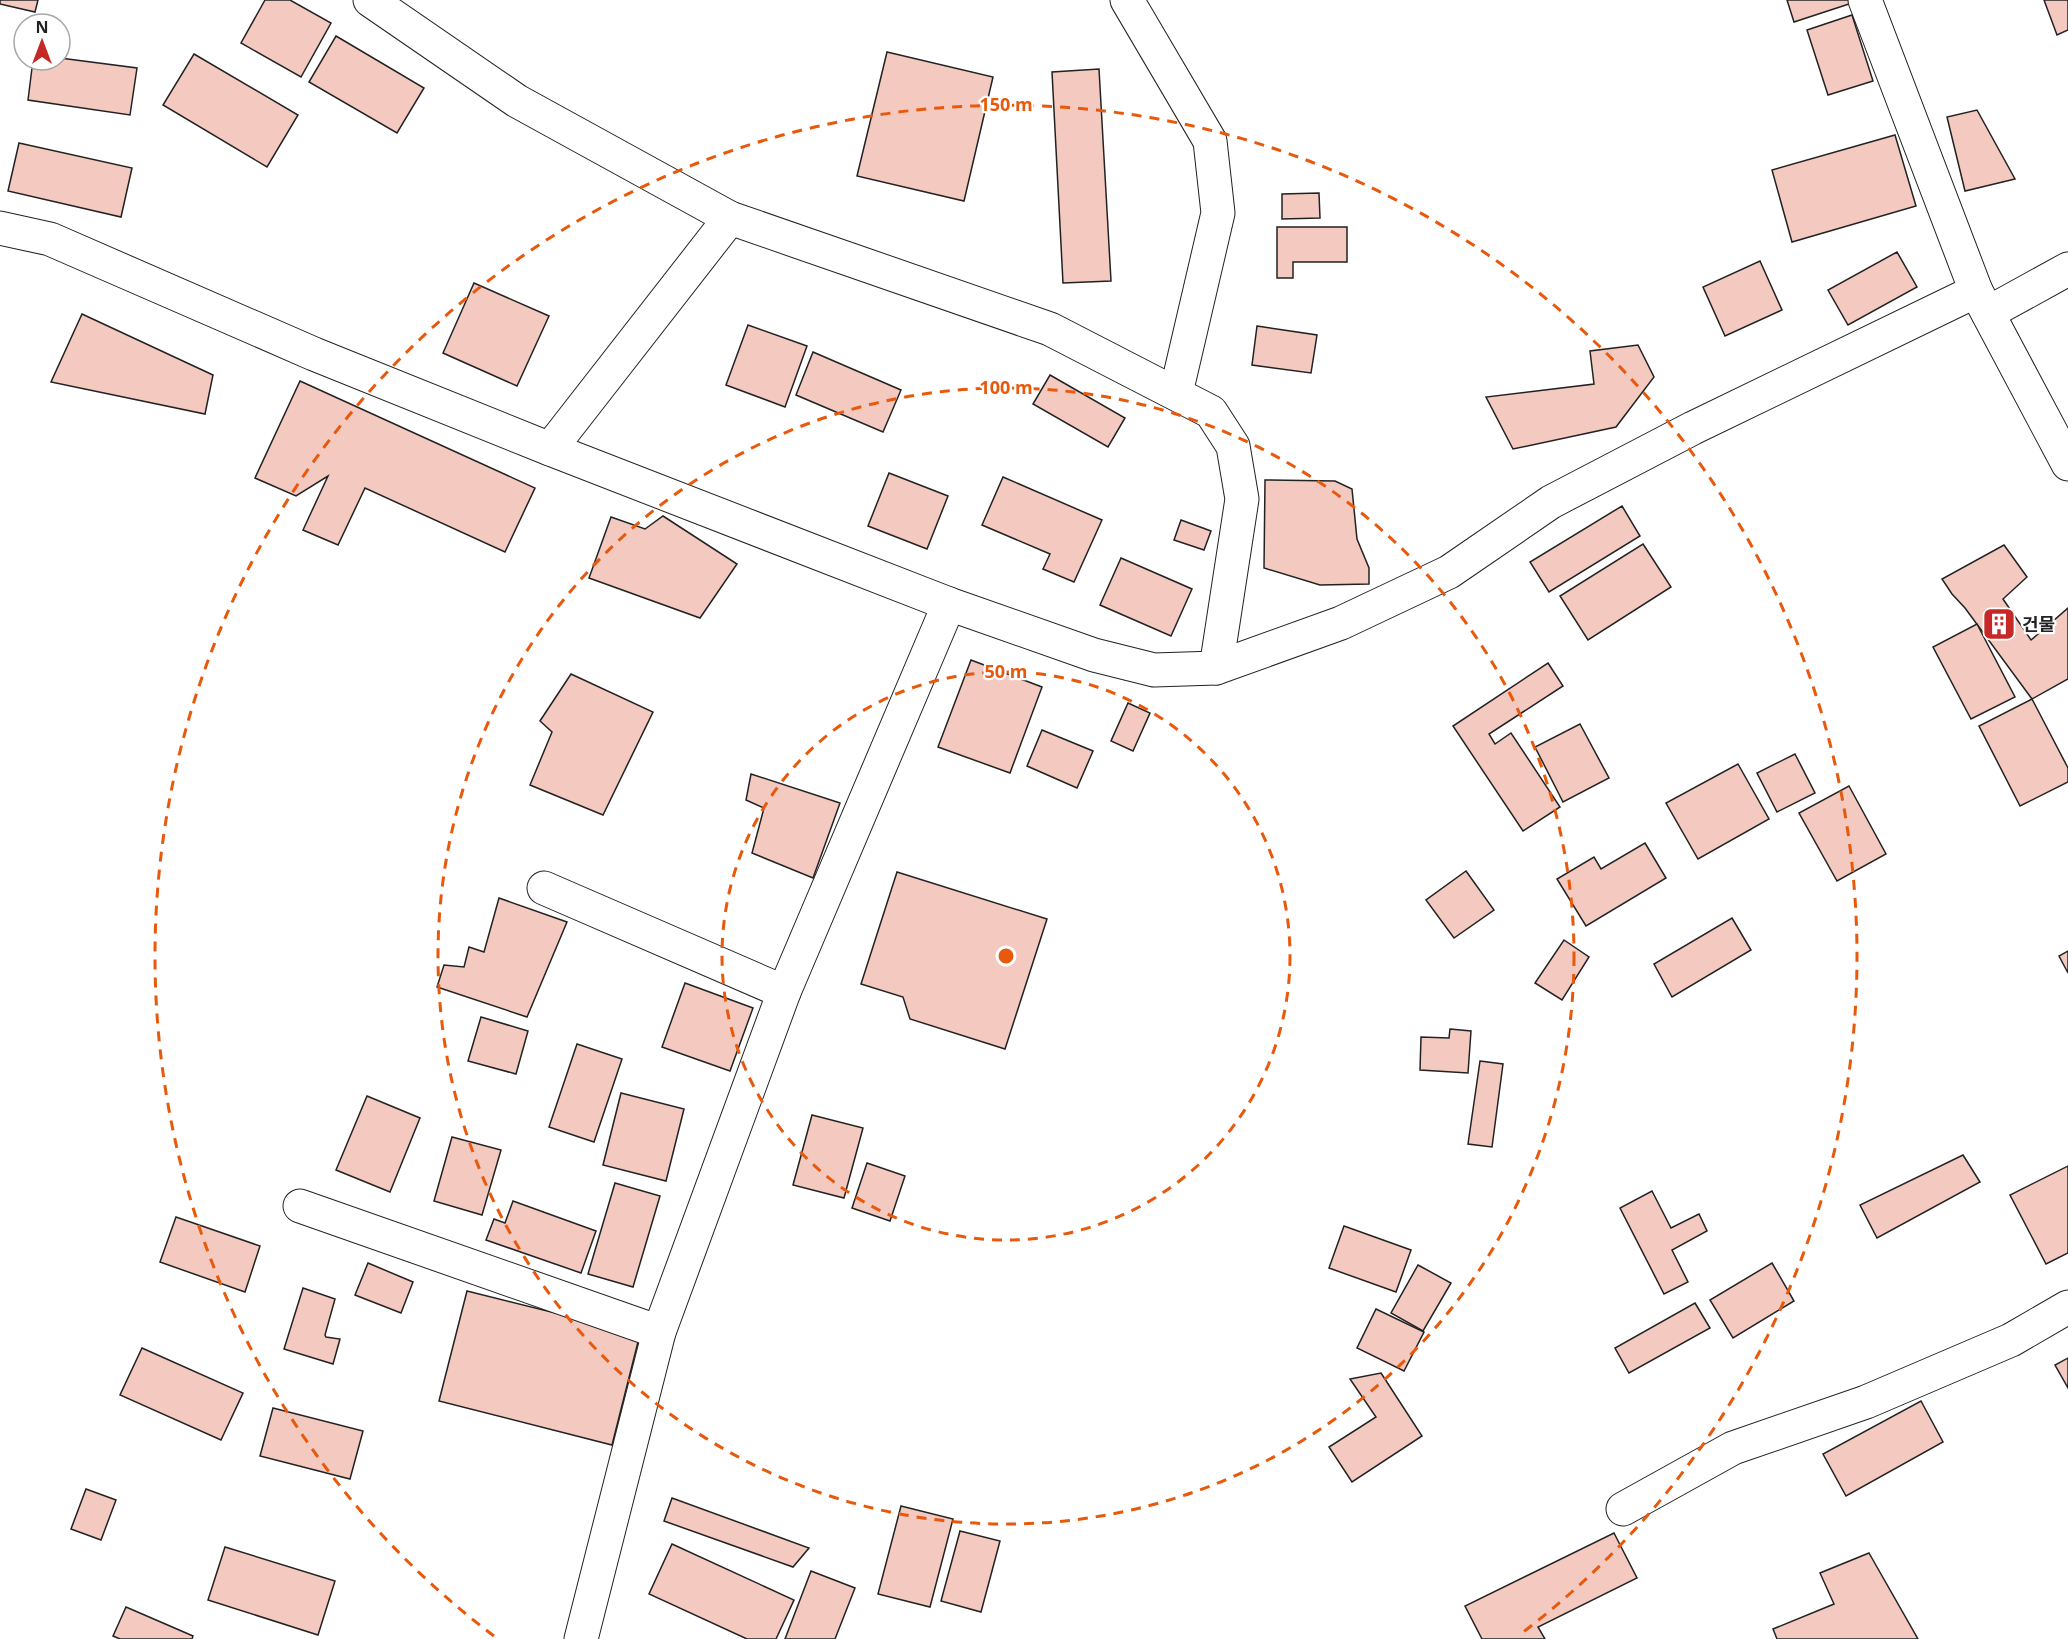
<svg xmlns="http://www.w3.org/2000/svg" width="2068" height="1639" viewBox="0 0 2068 1639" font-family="'Open Sans','Noto Sans KR',sans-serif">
<rect width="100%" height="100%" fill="#fff"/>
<g fill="#f3c9c0" stroke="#222" stroke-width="1.5">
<path d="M0 0H38L35 12 0 4Z"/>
<path d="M265 0H290L331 23 301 77 241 43Z"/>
<path d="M1787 0H1851L1852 3 1794 22Z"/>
<path d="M2044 0H2068V30L2057 35Z"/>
<path d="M1852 15 1873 81 1828 95 1807 30Z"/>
<path d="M336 36 424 88 397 133 309 82Z"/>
<path d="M887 52 993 77 964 201 857 176Z"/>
<path d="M194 54 298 115 267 167 163 105Z"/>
<path d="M60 58 137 68 130 115 28 100 33 60H60Z"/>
<path d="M1099 69 1111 281 1063 283 1052 72Z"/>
<path d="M1977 110 2015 179 1965 191 1947 117Z"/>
<path d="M1895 135 1916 206 1792 242 1772 170Z"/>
<path d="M19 143 132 168 121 217 8 191Z"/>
<path d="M1319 193 1320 218 1282 219V194Z"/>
<path d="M1277 227H1347V262H1293V278H1277Z"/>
<path d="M1897 252 1917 287 1848 325 1828 290Z"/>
<path d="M1760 261 1782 310 1725 336 1703 287Z"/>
<path d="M474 283 549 316 517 386 443 353Z"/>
<path d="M82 314 213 375 205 414 51 382Z"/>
<path d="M748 325 807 346 785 407 726 385Z"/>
<path d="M1257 326 1317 335 1311 373 1252 365Z"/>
<path d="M1638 345 1654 377 1616 427 1513 449 1486 397 1594 384 1590 351Z"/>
<path d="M813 352 901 390 883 432 796 395Z"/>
<path d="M1050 375 1125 418 1108 447 1033 404Z"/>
<path d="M300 381 535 488 505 552 365 488 338 545 303 530 328 476 296 496 255 478Z"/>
<path d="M889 473 948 496 927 549 868 526Z"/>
<path d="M1003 477 1102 520 1074 582 1043 569 1050 554 982 525Z"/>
<path d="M1265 480 1335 481 1352 489 1357 539 1369 568V584L1320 585 1264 568Z"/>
<path d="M1622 506 1640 536 1549 592 1530 562Z"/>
<path d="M663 516 737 564 700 618 589 578 611 517 645 529Z"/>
<path d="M1181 520 1211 531 1204 550 1174 540Z"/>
<path d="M1643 544 1671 587 1588 640 1560 596Z"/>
<path d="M2004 545 2027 577 2003 599 2031 640 2068 608V679L2032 699 1965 608 1952 594 1942 579Z"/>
<path d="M1121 558 1192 589 1171 636 1100 605Z"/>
<path d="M1977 624 2015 697 1971 719 1933 647Z"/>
<path d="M971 660 1042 687 1010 773 938 747Z"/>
<path d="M1548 663 1563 686 1489 734 1495 744 1511 733 1560 807 1523 831 1453 726Z"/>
<path d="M571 674 653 712 603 815 530 785 552 732 540 721Z"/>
<path d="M2032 699 2068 768V782L2020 806 1979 726Z"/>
<path d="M1128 703 1150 713 1133 751 1111 741Z"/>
<path d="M1580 724 1609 778 1563 802 1535 747Z"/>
<path d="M1042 730 1093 751 1077 788 1027 766Z"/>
<path d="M1795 754 1815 793 1777 812 1757 773Z"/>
<path d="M1738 764 1769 819 1698 859 1666 803Z"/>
<path d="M751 774 840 803 813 878 752 853 764 808 746 800Z"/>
<path d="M1849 786 1886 854 1837 881 1799 813Z"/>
<path d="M1645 843 1666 878 1586 926 1557 879 1594 857 1601 869Z"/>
<path d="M1466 871 1494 910 1454 938 1426 900Z"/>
<path d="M897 872 1047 919 1005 1049 910 1019 903 997 861 984Z"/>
<path d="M499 898 567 922 527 1017 437 987 444 965 464 967 469 947 484 952Z"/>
<path d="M1732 918 1751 950 1672 997 1654 964Z"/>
<path d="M1564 940 1589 957 1562 1000 1535 983Z"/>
<path d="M2068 951V973L2059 956Z"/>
<path d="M685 983 753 1008 730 1071 662 1047Z"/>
<path d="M481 1017 528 1031 516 1074 468 1061Z"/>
<path d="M1450 1029 1471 1031 1468 1073 1420 1070 1421 1037 1449 1038Z"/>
<path d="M577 1044 622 1059 594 1142 549 1127Z"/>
<path d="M1480 1061 1503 1064 1492 1147 1468 1144Z"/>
<path d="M621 1093 684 1109 666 1181 603 1165Z"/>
<path d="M367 1096 420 1118 390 1192 336 1170Z"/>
<path d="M812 1115 863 1128 844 1198 793 1185Z"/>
<path d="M452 1137 501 1150 482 1215 434 1201Z"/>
<path d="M1963 1155 1980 1182 1877 1238 1860 1205Z"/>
<path d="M867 1163 905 1176 890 1221 852 1208Z"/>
<path d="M2068 1166V1253L2046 1264 2010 1195Z"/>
<path d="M615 1183 660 1196 633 1287 588 1274Z"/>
<path d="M1652 1191 1671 1228 1699 1214 1707 1231 1672 1250 1688 1282 1664 1294 1620 1208Z"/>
<path d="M513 1201 596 1231 581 1273 486 1240 494 1219 505 1223Z"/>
<path d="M176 1217 260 1246 245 1292 160 1262Z"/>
<path d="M1344 1226 1411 1250 1396 1292 1329 1268Z"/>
<path d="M368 1263 413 1282 401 1313 355 1295Z"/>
<path d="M1772 1263 1794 1301 1733 1338 1710 1300Z"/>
<path d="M1418 1265 1451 1283 1423 1331 1391 1313Z"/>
<path d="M303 1288 335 1299 325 1335 326 1337 340 1339 333 1364 284 1349Z"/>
<path d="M467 1291 640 1334 612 1445 439 1401Z"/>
<path d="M1695 1303 1710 1328 1629 1373 1615 1348Z"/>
<path d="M1376 1309 1424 1332 1404 1371 1357 1348Z"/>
<path d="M142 1348 243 1393 221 1440 120 1395Z"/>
<path d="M2068 1358V1388L2055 1365Z"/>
<path d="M1381 1373 1422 1436 1352 1482 1329 1447 1376 1417 1350 1379Z"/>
<path d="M1921 1401 1943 1442 1846 1496 1823 1454Z"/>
<path d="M273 1408 363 1431 350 1479 260 1456Z"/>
<path d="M86 1489 116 1500 101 1540 71 1529Z"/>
<path d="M672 1498 809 1548 793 1567 664 1521Z"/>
<path d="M901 1506 953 1519 930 1607 878 1594Z"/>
<path d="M960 1531 1000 1541 981 1612 941 1601Z"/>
<path d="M1614 1533 1637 1578 1538 1627 1545 1639H1482L1465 1606Z"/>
<path d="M672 1544 794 1600 776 1639H747L649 1594Z"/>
<path d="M225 1547 335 1581 318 1635 208 1600Z"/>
<path d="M1869 1553 1918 1639H1777L1773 1629 1834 1604 1820 1573Z"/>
<path d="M811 1571 855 1588 835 1639H785Z"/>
<path d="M126 1607 193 1636 192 1639H120L113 1636Z"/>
</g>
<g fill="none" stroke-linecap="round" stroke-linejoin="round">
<g stroke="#222" stroke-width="35">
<g id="minor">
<path d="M370 0 517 101 730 218 1050 329 1211 412 1233 446 1242 499 1216 668"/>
<path d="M1127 0 1210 141 1218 213 1176 393"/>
<path d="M1865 0 1976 291 2068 464"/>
<path d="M0 228 50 239 314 354 550 449 949 604 1094 655 1154 670 1216 668 1341 623 1449 572 1551 502 1693 428 1976 291"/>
<path d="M1988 313 2068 269"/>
<path d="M550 449 730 218"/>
<path d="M544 888 784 992"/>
<path d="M300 1206 659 1332"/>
<path d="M1623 1509 1733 1448 1866 1402 2011 1340 2068 1307"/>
<path d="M581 1639 659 1332 784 992 949 604"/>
</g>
</g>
<use href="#minor" stroke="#fff" stroke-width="33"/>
</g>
<g fill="none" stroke="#e8590c" stroke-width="3" stroke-dasharray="10 8">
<circle cx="1006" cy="956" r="284"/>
<circle cx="1006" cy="956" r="568"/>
<path d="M494 1636A851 851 0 1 1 1518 1636"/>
</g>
<defs>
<g id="building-square" transform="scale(1.725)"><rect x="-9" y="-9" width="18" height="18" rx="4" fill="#c62828" stroke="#fff"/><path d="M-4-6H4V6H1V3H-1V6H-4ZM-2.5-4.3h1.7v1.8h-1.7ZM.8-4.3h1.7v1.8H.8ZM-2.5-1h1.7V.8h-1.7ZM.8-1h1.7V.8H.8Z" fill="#fff"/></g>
</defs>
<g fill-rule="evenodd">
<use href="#building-square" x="1999" y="624"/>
</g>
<g text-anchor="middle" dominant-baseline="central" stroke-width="4.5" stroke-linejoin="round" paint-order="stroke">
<g font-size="18" font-weight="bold" fill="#222" stroke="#fff" text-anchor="start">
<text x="2022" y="624">건물</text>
</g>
</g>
<circle cx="1006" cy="956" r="9" fill="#e8590c" stroke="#fff" stroke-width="3"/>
<g font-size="18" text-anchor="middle" font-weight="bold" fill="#e8590c" stroke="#fff" stroke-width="4.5" stroke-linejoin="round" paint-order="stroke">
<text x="1006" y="111">150 m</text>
<text x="1006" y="394">100 m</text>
<text x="1006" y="678">50 m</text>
</g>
<g transform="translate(42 42)"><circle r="28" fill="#ffffff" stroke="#a7a7a7" stroke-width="1.5"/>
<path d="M0-4.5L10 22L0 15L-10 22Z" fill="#c62828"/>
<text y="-9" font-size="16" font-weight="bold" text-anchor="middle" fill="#222222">N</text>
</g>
</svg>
